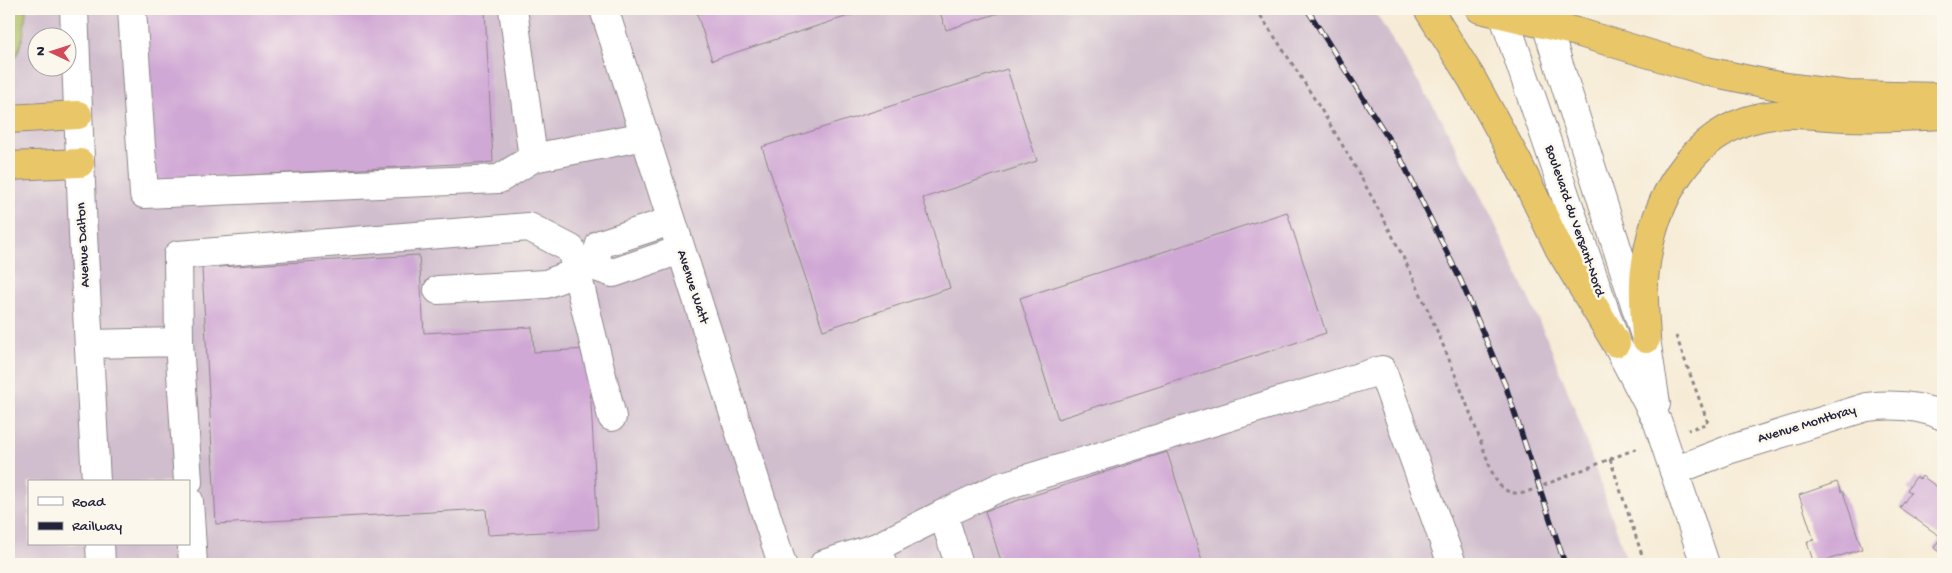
<svg xmlns="http://www.w3.org/2000/svg" width="1952" height="573" viewBox="0 0 1952 573" font-family="'Gochi Hand',sans-serif">
<rect width="100%" height="100%" fill="#fbf7ec"/>
<filter id="ink" filterUnits="userSpaceOnUse"><feTurbulence type="fractalNoise" baseFrequency=".02" numOctaves="2"/><feDisplacementMap in="SourceGraphic" scale="10" xChannelSelector="R" yChannelSelector="G"/><feConvolveMatrix kernelMatrix="1 2 1 2 8 2 1 2 1" color-interpolation-filters="sRGB"/></filter>
<filter id="wash" filterUnits="userSpaceOnUse"><feTurbulence type="fractalNoise" baseFrequency=".0096" numOctaves="4" result="noise"/><feDisplacementMap in="SourceGraphic" scale="20" xChannelSelector="R" yChannelSelector="G"/><feGaussianBlur stdDeviation="1.12" result="paint"/><feColorMatrix in="noise" values="0 0 0 0 0 0 0 0 0 0 0 0 0 0 0 0 0 1.4 0 .05"/><feComposite in="paint" operator="in"/></filter>
<g filter="url(#wash)">
<rect width="100%" height="100%" fill="#f6ebd5"/>
<path fill="#d0bdcd" fill-rule="evenodd" d="M9 9H1373L1442 120 1494 222 1548 341 1575 409 1628 564H9ZM38 38H68V68H38ZM29 482H189V544H29Z"/>
<path fill="#acc063" stroke="#67714f" d="M9 9H26V11C24 31 23 50 9 66Z"/>
<g id="blocks">
<g fill="#d0a8d5">
<path d="M146 9H485L493 162 155 180Z"/>
<path d="M714 9H870L712 60 697 14Z"/>
<path d="M939 9H1011L946 30Z"/>
<path d="M1007 69 1037 161 923 198 950 288 823 330 762 147Z"/>
<path d="M1287 212 1326 333 1058 419 1020 298Z"/>
<path d="M419 255 424 333 532 327 534 352 588 349 598 529 488 535 486 509 216 524 202 268Z"/>
<path d="M1167 452 1203 564H1002L985 511Z"/>
<path d="M1922 476 1943 491V555L1934 548 1941 537 1900 508 1911 492 1907 490 1916 477 1920 479Z"/>
<path d="M1837 482 1841 492H1843L1862 549 1814 564 1807 542 1814 540 1799 495Z"/>
</g>
</g>
</g>
<g filter="url(#ink)">
<use href="#blocks" fill-opacity="0" stroke="#8c8688" stroke-width="1"/>
<g fill="none" stroke-linecap="round" stroke-linejoin="round">
<g stroke="#8c8688" stroke-width="30">
<g id="minor">
<path d="M74 9 83 234 96 482"/>
<path d="M132 9 144 194 499 179 533 158"/>
<path d="M513 9 533 158 645 136"/>
<path d="M604 9 782 564"/>
<path d="M1503 14 1616 343 1658 423 1705 564"/>
<path d="M1546 24 1646 339 1656 404"/>
<path d="M671 221 600 244 593 266 613 273 680 250"/>
<path d="M438 290 546 284 593 266"/>
<path d="M179 342 178 255 529 227 571 249 612 417"/>
<path d="M89 344 179 342 188 482"/>
<path d="M1674 471 1728 450 1867 407C1893 404 1919 405 1943 416"/>
<path d="M189 501 193 564"/>
<path d="M943 514 1000 487 1382 370 1452 564"/>
<path d="M100 544 101 564"/>
<path d="M877 547 943 514 959 564"/>
<path d="M824 564 877 547 882 563"/>
</g>
</g>
<g stroke="#8c8688" stroke-width="30">
<g id="highway">
<path d="M1428 9 1472 79 1518 163 1559 248 1616 343"/>
<path d="M1480 9 1577 32 1706 71 1778 86 1848 95 1943 97"/>
<path d="M9 119 78 115"/>
<path d="M9 166 80 163"/>
<path d="M1646 339C1645 316 1642 293 1645 270 1653 203 1689 132 1761 117 1788 111 1817 116 1844 117 1877 118 1910 117 1943 115"/>
</g>
</g>
<g stroke="#8c8688" stroke-width="3" stroke-dasharray="4 4" stroke-linecap="butt">
<path d="M1256 9C1310 89 1360 170 1403 257 1437 326 1465 397 1491 470 1498 486 1505 495 1524 493L1638 448"/>
<path d="M1676 336 1708 423 1688 430"/>
<path d="M1610 459 1645 564"/>
</g>
<use href="#minor" stroke="#fff" stroke-width="28"/>
<use href="#highway" stroke="#e9c769" stroke-width="28"/>
<g stroke="#22223b" stroke-width="5.5">
<path id="rail" d="M1307 9 1400 157 1461 281 1506 387 1565 564"/>
</g>
<use href="#rail" stroke="#fbf7ec" stroke-width="4" stroke-dasharray="11" stroke-linecap="butt"/>
</g>
</g>
<g text-anchor="middle" dominant-baseline="central" stroke-width="5" stroke-linejoin="round" paint-order="stroke">
<g font-size="14" fill="#22223b" stroke="#fbf7ec">
<text transform="translate(1574 221) rotate(71)">Boulevard du Versant-Nord</text>
<text transform="translate(84 245) rotate(-93)">Avenue Dalton</text>
<text transform="translate(692 287) rotate(72)">Avenue Watt</text>
<text transform="translate(1807 425) rotate(-17)">Avenue Montbray</text>
</g>
</g>
<rect width="1952" height="573" fill="none" stroke="#fbf7ec" stroke-width="30"/>
<rect x="28" y="480" width="162" height="65" fill="#fbf7ec" stroke="#a4a2a5"/>
<rect x="38" y="497" width="25" height="8" fill="#ffffff" stroke="#a4a2a5"/>
<text x="72" y="506" font-size="15" fill="#22223b">Road</text>
<rect x="38" y="522" width="25" height="8" fill="#22223b" stroke="#a4a2a5"/>
<text x="72" y="530" font-size="15" fill="#22223b">Railway</text>
<g transform="translate(52 52) rotate(274)"><circle r="24" fill="#fbf7ec" stroke="#a4a2a5"/>
<path d="M0-4L9 19L0 12L-9 19Z" fill="#d1495b"/>
<text y="-8" font-size="14" font-weight="bold" text-anchor="middle" fill="#22223b">N</text>
</g>
</svg>
